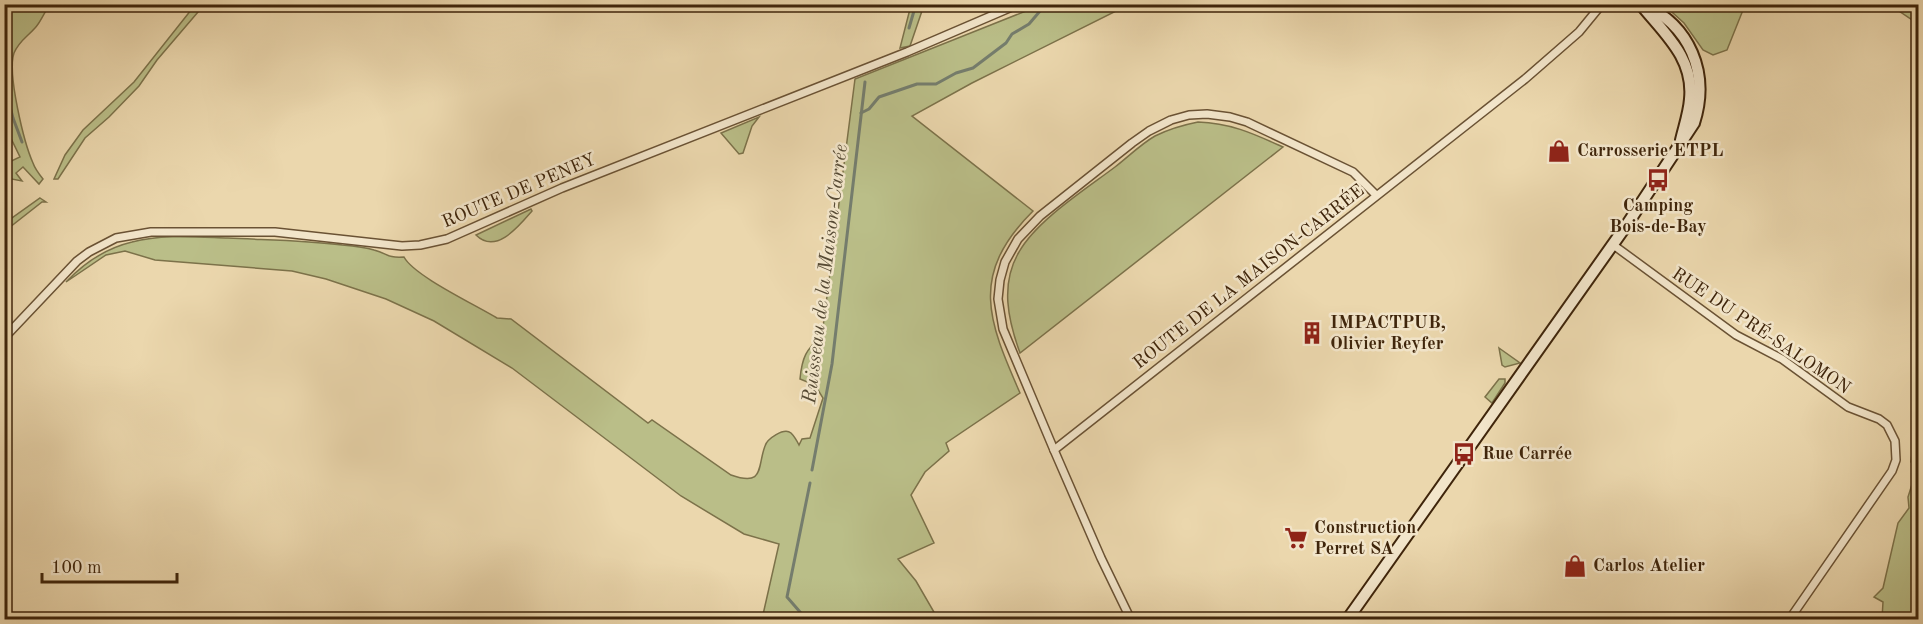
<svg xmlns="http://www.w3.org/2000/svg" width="1923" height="624" viewBox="0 0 1923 624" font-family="'Old Standard TT',serif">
<rect width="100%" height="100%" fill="#ebd7ad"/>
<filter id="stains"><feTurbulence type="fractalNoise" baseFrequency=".00333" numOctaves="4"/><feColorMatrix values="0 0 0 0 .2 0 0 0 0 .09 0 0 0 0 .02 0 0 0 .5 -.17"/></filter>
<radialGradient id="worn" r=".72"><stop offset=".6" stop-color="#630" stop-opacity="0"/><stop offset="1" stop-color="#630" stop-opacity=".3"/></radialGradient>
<g fill="#babe88" stroke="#7c724a" stroke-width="1.5">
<path d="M5 4 50 5C44 12 41 22 35 28 27 37 19 41 14 53 7 73 24 143 33 163 35 169 39 174 43 179L39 184 23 167 16 173 22 181 6 178 7 169H5V164L20 157 5 126Z"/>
<path d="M195 5H204L157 60 139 86 109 117 85 138 58 179H54L65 155 83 130 134 82Z"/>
<path d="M911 5H924L910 46 900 48Z"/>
<path d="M1041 5H1168L1149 7H1124L972 83 912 116 1033 211C969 275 988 320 1020 393L946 443 949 451 925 472 911 495 934 543 898 559 916 581 938 619H762L779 544 744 534 681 496 512 368 434 321 386 299 326 279 292 271 155 260 125 251 106 255 66 282C84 263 107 248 132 242 162 234 197 237 228 238 266 240 305 240 342 245 353 246 364 247 374 250 389 254 386 258 404 257 414 276 476 305 497 318L511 319 648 423 652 420 731 475C765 487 757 467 765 446 767 439 784 427 791 433 794 436 797 441 799 445L802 439 810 438 823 398 815 385 800 379C802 357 806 350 822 335L855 79Z"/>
<path d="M1664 5V4L1745 5 1727 50 1713 55 1703 50 1684 23Z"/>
<path d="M1890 5H1918V25V24Z"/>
<path d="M759 117 752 126 743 153 739 154 721 133Z"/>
<path d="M1198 122C1231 123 1254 134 1283 147L1020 353C1008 320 1000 284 1019 252 1037 220 1086 189 1115 167 1128 157 1141 144 1155 136 1169 129 1183 125 1198 122Z"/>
<path d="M40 198 46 202H42L5 231V223Z"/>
<path d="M531 209 532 211C519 226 496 255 476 235Z"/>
<path d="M1918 267V396L1913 286Z"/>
<path d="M1499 348 1520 363 1505 367 1502 365Z"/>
<path d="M1499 379H1505V383L1492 403 1485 397Z"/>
<path d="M1918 403V619H1882L1883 602 1874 597 1883 588 1898 523 1909 508 1908 497 1913 481 1915 463 1911 462Z"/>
</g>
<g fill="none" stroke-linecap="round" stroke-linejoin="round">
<g stroke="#757d6d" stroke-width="3">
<path d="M909 28 916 4"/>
<path d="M4 83 13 118 22 142"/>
<path d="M861 113 869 109 879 97 917 84H936L956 73 973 68 1006 43 1012 34 1029 24 1046 4"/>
<path d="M812 470 832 364 865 82"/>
<path d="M807 620 787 597 810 483"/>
</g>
<g stroke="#6a5234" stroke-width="10">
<g id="minor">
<path d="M1612 244 1736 335 1782 359 1848 407 1879 419 1887 425 1895 441 1896 460 1892 471 1789 620"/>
<path d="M4 338 77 261 89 252 116 238 151 232H275L402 246 420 245 447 239 562 188 907 52 1019 4"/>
<path d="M1054 450 1525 79 1579 32 1602 4"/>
<path d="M1131 620 1101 558 1054 450 1003 329 998 299 1000 280 1005 262 1018 239 1040 216 1132 143 1149 131 1171 120 1189 115 1207 114 1230 117 1247 122 1353 172 1376 195"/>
</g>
</g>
<g stroke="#3f250b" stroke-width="14">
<g id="secondary">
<path d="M1643 7C1666 35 1694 59 1690 99 1689 113 1684 127 1681 140"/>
<path d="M1347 620 1628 223 1694 123C1710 73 1690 25 1642 4"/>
</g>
</g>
<use href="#minor" stroke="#f2e5ca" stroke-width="7"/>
<use href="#secondary" stroke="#f2e5ca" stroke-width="10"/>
</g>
<defs>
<g id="shop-bare" transform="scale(1.8)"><path d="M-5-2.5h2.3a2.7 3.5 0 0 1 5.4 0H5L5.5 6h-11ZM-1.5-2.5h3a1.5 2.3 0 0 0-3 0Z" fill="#8f2418" stroke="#f2e5ca" stroke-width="2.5" paint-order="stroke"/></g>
<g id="bus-bare" transform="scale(1.8)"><path d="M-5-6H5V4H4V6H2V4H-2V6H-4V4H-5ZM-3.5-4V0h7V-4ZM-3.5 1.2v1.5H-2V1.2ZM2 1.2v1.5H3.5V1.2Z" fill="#8f2418" stroke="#f2e5ca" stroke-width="2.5" paint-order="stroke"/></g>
<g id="building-bare" transform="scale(1.8)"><path d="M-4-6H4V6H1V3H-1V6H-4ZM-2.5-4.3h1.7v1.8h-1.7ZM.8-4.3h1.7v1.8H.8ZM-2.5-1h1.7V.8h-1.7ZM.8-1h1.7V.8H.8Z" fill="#8f2418" stroke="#f2e5ca" stroke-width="2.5" paint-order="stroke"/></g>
<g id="supermarket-bare" transform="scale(1.8)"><path d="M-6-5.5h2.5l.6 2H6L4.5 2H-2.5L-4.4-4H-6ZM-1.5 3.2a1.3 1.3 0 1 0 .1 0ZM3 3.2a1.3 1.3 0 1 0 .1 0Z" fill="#8f2418" stroke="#f2e5ca" stroke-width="2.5" paint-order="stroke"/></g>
</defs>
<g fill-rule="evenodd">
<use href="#shop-bare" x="1559" y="151"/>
<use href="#bus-bare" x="1658" y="180"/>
<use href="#building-bare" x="1312" y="333"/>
<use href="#bus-bare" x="1464" y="454"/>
<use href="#supermarket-bare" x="1296" y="538"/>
<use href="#shop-bare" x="1575" y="566"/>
</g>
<g text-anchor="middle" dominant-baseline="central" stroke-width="5" stroke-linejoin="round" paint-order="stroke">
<g font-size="18" font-weight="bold" fill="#3f250b" stroke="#f2e5ca" text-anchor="start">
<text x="1577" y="151">Carrosserie ETPL</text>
<text x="1658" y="206" text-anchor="middle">Camping<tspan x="1658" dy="21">Bois-de-Bay</tspan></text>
<text x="1330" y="323">IMPACTPUB,<tspan x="1330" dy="21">Olivier Reyfer</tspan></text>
<text x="1482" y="454">Rue Carrée</text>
<text x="1314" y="528">Construction<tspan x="1314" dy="21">Perret SA</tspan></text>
<text x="1593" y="566">Carlos Atelier</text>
</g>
<g font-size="18" fill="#3f250b" stroke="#f2e5ca">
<text transform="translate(519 191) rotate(-23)">ROUTE DE PENEY</text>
<text transform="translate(1249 277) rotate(-38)">ROUTE DE LA MAISON-CARRÉE</text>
<text transform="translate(1761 331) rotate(34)">RUE DU PRÉ-SALOMON</text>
</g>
<g font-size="20" font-style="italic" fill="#564a34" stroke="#f2e5ca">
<text transform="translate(826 274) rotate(-83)">Ruisseau de la Maison-Carrée</text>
</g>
</g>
<rect width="1923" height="624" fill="none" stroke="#ebd7ad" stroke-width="24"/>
<rect x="6" y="6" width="1911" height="612" fill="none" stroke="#3f250b" stroke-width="3"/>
<rect x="12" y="12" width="1899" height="600" fill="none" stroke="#3f250b" stroke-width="1.5"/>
<path d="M42 573v9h135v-9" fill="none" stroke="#3f250b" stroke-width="3"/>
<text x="51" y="573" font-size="18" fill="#3f250b" stroke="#f2e5ca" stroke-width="4.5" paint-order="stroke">100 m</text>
<rect width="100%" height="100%" filter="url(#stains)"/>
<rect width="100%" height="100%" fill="url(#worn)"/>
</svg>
